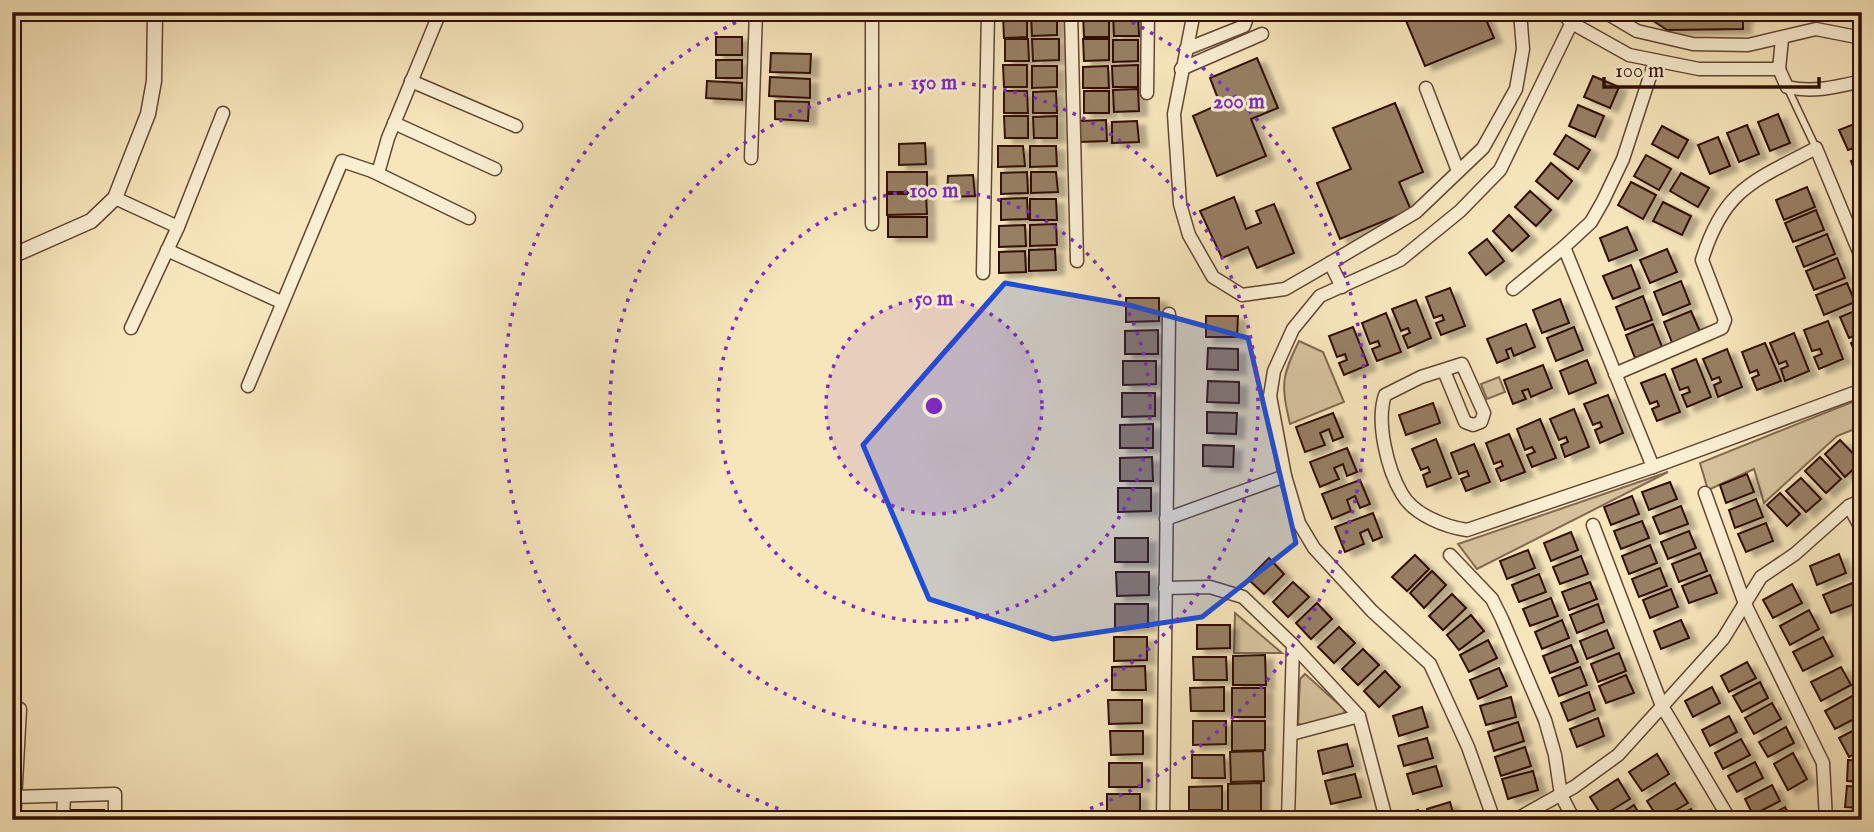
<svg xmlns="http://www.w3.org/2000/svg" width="1874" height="832" viewBox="0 0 1874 832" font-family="'IM FELL English',serif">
<defs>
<filter id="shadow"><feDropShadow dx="8" dy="4.5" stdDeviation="2" flood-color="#0004"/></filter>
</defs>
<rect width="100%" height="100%" fill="#f7e6bc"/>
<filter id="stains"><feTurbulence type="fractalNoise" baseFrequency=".00286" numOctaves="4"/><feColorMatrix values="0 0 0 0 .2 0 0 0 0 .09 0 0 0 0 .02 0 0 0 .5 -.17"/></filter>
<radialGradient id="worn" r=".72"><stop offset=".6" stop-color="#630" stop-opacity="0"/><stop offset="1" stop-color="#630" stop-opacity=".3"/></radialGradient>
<g fill="#d5c29d" stroke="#826951" stroke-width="2">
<path d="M1299 341 1323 352 1344 402 1290 424C1281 384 1281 378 1299 341Z"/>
<path d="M1499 377 1505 392 1487 399 1481 384Z"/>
<path d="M1862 398V426L1837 436 1764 503 1754 469 1708 490 1700 463Z"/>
<path d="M1668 472 1477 569 1458 544Z"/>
<path d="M1235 613 1282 653H1234Z"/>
<path d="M1305 674 1344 709 1345 716 1302 726 1298 723 1300 679Z"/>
</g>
<g fill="#977f64" stroke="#301005" stroke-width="2" filter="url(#shadow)">
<path d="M1412 12H1491L1484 15 1494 38 1425 66 1404 16Z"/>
<path d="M1640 12H1751L1743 19V29L1667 30Z"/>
<path d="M1031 14H1057V35L1032 36Z"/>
<path d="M1138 14 1139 36H1114L1113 15Z"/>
<path d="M1027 15V37L1004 38 1003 16Z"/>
<path d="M1083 15H1109V37H1084Z"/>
<rect x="716" y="37" width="26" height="18"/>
<path d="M1005 39H1028L1029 61H1005Z"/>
<path d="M1032 39H1059V60L1033 61Z"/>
<path d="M1083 39H1109V60L1084 61Z"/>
<path d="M1113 40H1138V61L1113 62Z"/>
<path d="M771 53 811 54 810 73 770 72Z"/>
<path d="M1257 58 1278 108 1251 119 1266 156 1217 176 1193 116 1220 104 1210 78Z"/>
<rect x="716" y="60" width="26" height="18"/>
<path d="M1003 65H1027V87H1004Z"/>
<path d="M1138 65V87H1113L1112 66Z"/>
<path d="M1032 66H1057V87L1032 88Z"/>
<path d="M1108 66 1109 88H1083V67Z"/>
<path d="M1593 76 1619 87 1610 108 1584 97Z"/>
<path d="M770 77 810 79V98L769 96Z"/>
<path d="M707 81 742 83V100L706 98Z"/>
<path d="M1138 89 1139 111 1114 112 1113 90Z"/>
<path d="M1004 91H1027L1028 113H1004Z"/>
<path d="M1056 91 1057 113H1033V92Z"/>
<rect x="1084" y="91" width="25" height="22"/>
<path d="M775 101 809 102 808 121 775 119Z"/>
<path d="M1395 103 1423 172 1399 182 1411 210 1340 239 1317 183 1351 169 1333 128Z"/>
<path d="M1578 105 1604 116 1595 137 1569 126Z"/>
<path d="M1778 114 1790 143 1770 151 1758 122Z"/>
<path d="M1004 116H1028V138H1005Z"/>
<path d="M1057 116V138H1034L1033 117Z"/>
<path d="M1106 120 1107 141 1080 142V121Z"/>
<path d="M1137 121 1139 142 1112 143V122Z"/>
<path d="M1862 121V145L1848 150 1839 130Z"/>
<path d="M1747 125 1759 154 1739 162 1727 133Z"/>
<path d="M1662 126 1688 140 1678 158 1652 144Z"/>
<path d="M1566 135 1590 150 1578 169 1554 154Z"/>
<path d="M1718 137 1730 166 1710 174 1698 145Z"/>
<path d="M925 143 926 164 899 165V144Z"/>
<path d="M998 146H1023L1025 166 998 167Z"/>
<path d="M1030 146H1056L1057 166 1030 167Z"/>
<path d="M1646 155 1671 169 1659 190 1634 176Z"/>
<path d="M1862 157V181L1859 182 1851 161Z"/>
<path d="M1551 163 1572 181 1558 199 1536 181Z"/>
<rect x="887" y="172" width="40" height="20"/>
<path d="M1027 172 1028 193 1001 194V173Z"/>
<path d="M1031 172H1056L1058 192 1031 193Z"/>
<path d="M1681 173 1709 188 1698 207 1670 191Z"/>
<path d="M973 175 975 196 947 197 948 176Z"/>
<path d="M1631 182 1656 195 1643 219 1618 205Z"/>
<path d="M1807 187 1815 207 1784 220 1776 200Z"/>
<path d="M1530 191 1551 210 1536 226 1515 207Z"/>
<path d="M887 194H926L927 214 887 215Z"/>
<path d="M1234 197 1246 229 1261 223 1256 211 1274 204 1294 253 1257 268 1248 247 1222 258 1200 211Z"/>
<path d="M1027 198 1028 219 1001 220V199Z"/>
<path d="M1030 199H1056L1057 220H1030Z"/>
<path d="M1663 202 1691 216 1682 235 1653 221Z"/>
<path d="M1816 210 1824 230 1793 242 1785 223Z"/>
<path d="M1509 215 1529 236 1512 251 1493 231Z"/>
<rect x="888" y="217" width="39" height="20"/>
<path d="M1056 224 1057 245 1030 246V225Z"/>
<path d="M1025 225 1026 246 999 247V226Z"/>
<path d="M1627 227 1637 250 1609 261 1600 238Z"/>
<path d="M1827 234 1835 254 1804 267 1796 247Z"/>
<path d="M1487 239 1504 261 1486 275 1469 253Z"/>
<path d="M1055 249 1056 270 1029 271V250Z"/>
<path d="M1667 249 1677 272 1650 283 1640 260Z"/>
<path d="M1025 251 1026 272 999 273V252Z"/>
<path d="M1837 258 1845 278 1814 290 1806 271Z"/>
<path d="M1631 265 1640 288 1613 299 1603 276Z"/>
<path d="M1681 281 1690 304 1663 315 1654 292Z"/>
<path d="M1847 283 1855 302 1824 315 1816 295Z"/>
<path d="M1450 288 1465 326 1441 335 1436 323 1444 320 1442 315 1434 318 1426 297Z"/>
<path d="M1643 296 1652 320 1625 330 1616 307Z"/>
<path d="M1126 298H1159V321L1126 322Z"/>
<path d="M1560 299 1569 323 1542 333 1533 310Z"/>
<path d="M1416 300 1431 338 1408 348 1403 336 1410 333 1408 328 1401 331 1392 309Z"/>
<path d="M1862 308V353L1856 355 1851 343 1858 340 1856 335 1849 338 1840 317Z"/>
<path d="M1691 311 1701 334 1673 345 1664 322Z"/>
<path d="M1386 313 1401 352 1377 361 1372 349 1380 346 1378 341 1370 344 1362 323Z"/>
<path d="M1206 316H1238L1237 337H1206Z"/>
<path d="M1828 321 1843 359 1819 369 1814 357 1822 354 1820 349 1812 351 1804 330Z"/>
<path d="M1526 324 1535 347 1514 356 1511 348 1506 350 1509 358 1497 363 1487 339Z"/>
<path d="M1653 324 1662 347 1635 358 1626 335Z"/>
<path d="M1353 327 1368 365 1344 375 1339 363 1347 360 1345 354 1337 357 1329 336Z"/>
<path d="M1574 327 1583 350 1556 361 1547 338Z"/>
<path d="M1158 330V354H1125V331Z"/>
<path d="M1794 333 1809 371 1785 381 1781 369 1788 366 1786 361 1779 364 1770 343Z"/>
<path d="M1765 343 1781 381 1757 390 1752 378 1759 375 1757 370 1750 373 1742 352Z"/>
<path d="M1208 348 1238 349V370L1207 369Z"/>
<path d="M1727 349 1742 387 1718 397 1714 385 1721 382 1719 377 1712 380 1703 359Z"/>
<path d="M1696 359 1711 397 1687 407 1682 395 1690 392 1688 387 1680 390 1672 369Z"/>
<path d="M1587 360 1596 383 1569 394 1560 371Z"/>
<path d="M1123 361H1156V384L1123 385Z"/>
<path d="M1543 365 1552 388 1531 397 1528 389 1522 391 1526 399 1513 404 1504 380Z"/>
<path d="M1665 374 1680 412 1657 421 1652 409 1659 406 1657 401 1650 404 1641 383Z"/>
<path d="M1208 381 1239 382V403L1207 402Z"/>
<path d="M1122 393H1155V416L1122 417Z"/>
<path d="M1608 395 1623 433 1600 443 1595 430 1602 427 1600 422 1593 425 1584 404Z"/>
<path d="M1433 403 1440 423 1406 435 1399 415Z"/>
<path d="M1574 409 1589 447 1565 457 1561 445 1568 442 1566 437 1559 440 1550 419Z"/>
<path d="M1207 412 1237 413 1236 434 1207 433Z"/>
<path d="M1333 413 1343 437 1333 441 1329 429 1320 433 1325 445 1305 452 1296 427Z"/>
<path d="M1540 419 1556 458 1532 467 1527 455 1535 452 1532 447 1525 450 1517 429Z"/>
<path d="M1153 424V448H1120V425Z"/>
<path d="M1509 434 1525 472 1501 481 1496 469 1503 466 1501 461 1494 464 1486 443Z"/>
<path d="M1436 439 1451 478 1427 487 1423 475 1430 472 1428 467 1421 470 1412 449Z"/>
<path d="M1840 440 1861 462 1845 477 1825 454Z"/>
<path d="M1474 444 1490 482 1466 491 1461 479 1469 476 1467 471 1459 474 1451 453Z"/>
<path d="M1203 445 1234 446 1233 467 1203 466Z"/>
<path d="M1347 448 1357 472 1347 476 1343 464 1334 468 1339 479 1320 487 1310 462Z"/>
<path d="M1152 457 1153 481H1120V458Z"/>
<path d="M1820 457 1841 479 1826 493 1805 471Z"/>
<path d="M1747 474 1754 492 1726 503 1720 485Z"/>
<path d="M1801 478 1821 499 1806 512 1786 491Z"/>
<path d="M1360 480 1370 504 1360 508 1355 496 1347 500 1351 511 1332 519 1322 494Z"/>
<path d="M1670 482 1677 499 1649 510 1642 492Z"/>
<path d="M1118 488H1151V511L1118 512Z"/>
<path d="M1780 493 1800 514 1787 526 1767 505Z"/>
<path d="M1632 496 1639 514 1611 525 1604 507Z"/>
<path d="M1756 499 1763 517 1735 528 1729 510Z"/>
<path d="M1681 506 1688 524 1660 534 1653 517Z"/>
<path d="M1373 513 1382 537 1373 541 1368 529 1360 533 1364 544 1345 552 1335 527Z"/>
<path d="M1642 521 1649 538 1621 549 1614 531Z"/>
<path d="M1766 523 1773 541 1746 552 1738 534Z"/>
<path d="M1689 531 1696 548 1668 559 1661 542Z"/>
<path d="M1571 532 1578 550 1551 561 1544 543Z"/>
<rect x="1115" y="538" width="33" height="24"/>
<path d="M1650 545 1657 563 1629 574 1622 556Z"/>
<path d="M1528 550 1535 568 1507 579 1500 561Z"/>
<path d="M1700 553 1707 571 1679 582 1672 564Z"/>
<path d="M1839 554 1846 573 1817 585 1810 566Z"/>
<path d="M1415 555 1429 569 1407 591 1392 577Z"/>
<path d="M1581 556 1588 574 1560 584 1553 567Z"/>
<path d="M1269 558 1284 574 1264 594 1248 579Z"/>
<path d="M1660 568 1667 586 1639 597 1632 579Z"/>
<path d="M1432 571 1446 585 1424 608 1410 593Z"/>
<path d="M1116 572H1149V595L1117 596Z"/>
<path d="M1539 574 1546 592 1519 602 1512 585Z"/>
<path d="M1710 575 1717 593 1689 603 1682 586Z"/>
<path d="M1293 582 1309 597 1288 617 1273 602Z"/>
<path d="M1590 582 1597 599 1569 610 1562 592Z"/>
<path d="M1852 583 1860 602 1831 613 1823 595Z"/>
<path d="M1792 584 1802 603 1773 618 1763 600Z"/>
<path d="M1671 589 1678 607 1650 618 1643 600Z"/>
<path d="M1452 594 1466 608 1443 630 1429 616Z"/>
<path d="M1551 598 1558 616 1530 626 1523 609Z"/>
<path d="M1317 603 1332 619 1311 639 1296 623Z"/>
<path d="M1115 604H1148V627L1115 628Z"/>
<path d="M1598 604 1604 622 1577 633 1570 615Z"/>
<path d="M1809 610 1819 629 1790 645 1780 626Z"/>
<path d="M1471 615 1484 631 1459 650 1447 635Z"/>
<path d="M1562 620 1569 638 1542 649 1535 632Z"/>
<path d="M1681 620 1689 638 1661 649 1654 631Z"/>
<path d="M1197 625H1230V648L1197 649Z"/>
<path d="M1339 627 1355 643 1334 663 1318 647Z"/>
<path d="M1607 630 1614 648 1587 659 1580 641Z"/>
<path d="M1114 637H1147V660L1114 661Z"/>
<path d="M1823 637 1833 656 1803 671 1793 652Z"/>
<path d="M1488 640 1497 658 1469 672 1460 655Z"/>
<path d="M1571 645 1578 662 1550 673 1543 656Z"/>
<path d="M1363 649 1379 665 1358 685 1342 669Z"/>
<path d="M1619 653 1626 671 1598 682 1591 664Z"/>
<path d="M1265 655 1266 685H1233V656Z"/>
<path d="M1193 657H1226L1227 680H1194Z"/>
<path d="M1747 662 1756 678 1729 692 1721 676Z"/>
<path d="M1145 666 1146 690H1112V667Z"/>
<path d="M1580 667 1587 685 1559 696 1552 678Z"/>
<path d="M1841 667 1851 685 1821 701 1811 682Z"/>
<path d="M1499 668 1507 686 1478 699 1470 680Z"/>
<path d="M1385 671 1400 687 1379 707 1364 691Z"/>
<path d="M1626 675 1634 693 1606 703 1599 686Z"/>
<path d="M1760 682 1768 698 1742 712 1733 696Z"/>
<path d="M1224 687V711H1191L1190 688Z"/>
<path d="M1712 687 1720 703 1693 717 1685 701Z"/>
<rect x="1232" y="688" width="33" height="29"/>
<path d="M1589 692 1595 710 1568 721 1561 703Z"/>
<path d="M1854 695 1862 715 1835 729 1825 711Z"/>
<path d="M1511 697 1516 717 1486 725 1480 706Z"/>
<path d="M1108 700H1142V723L1109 724Z"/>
<path d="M1772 703 1781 719 1754 734 1745 718Z"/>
<path d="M1422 707 1428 727 1399 736 1393 716Z"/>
<path d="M1729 716 1737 732 1710 746 1702 730Z"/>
<path d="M1598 718 1604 736 1577 747 1570 729Z"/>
<path d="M1193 721H1226V744L1193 745Z"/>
<path d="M1232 721H1265V750L1232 751Z"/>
<path d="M1518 722 1524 741 1494 751 1488 732Z"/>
<path d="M1862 726V750L1849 757 1839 738Z"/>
<path d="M1786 727 1794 743 1768 757 1759 742Z"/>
<path d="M1110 731H1143V754L1111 755Z"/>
<path d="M1427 738 1433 758 1404 766 1398 746Z"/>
<path d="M1741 739 1750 755 1723 769 1715 753Z"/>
<path d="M1347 744 1353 766 1323 774 1318 751Z"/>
<path d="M1525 747 1531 766 1501 776 1495 757Z"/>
<path d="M1263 751 1264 781 1231 782 1230 752Z"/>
<path d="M1793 753 1807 779 1788 790 1774 764Z"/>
<path d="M1657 754 1669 774 1642 791 1629 772Z"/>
<path d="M1192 755H1224L1225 778H1192Z"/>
<path d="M1848 760 1862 761V782L1847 781Z"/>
<path d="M1755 762 1763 778 1737 792 1728 776Z"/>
<rect x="1109" y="763" width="33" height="24"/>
<path d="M1436 766 1442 786 1413 794 1407 774Z"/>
<path d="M1533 771 1538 790 1508 799 1502 779Z"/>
<path d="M1355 774 1361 797 1331 804 1325 781Z"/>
<path d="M1618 779 1630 799 1602 816 1590 797Z"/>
<path d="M1261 783V813H1228V784Z"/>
<path d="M1675 783 1688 803 1659 820 1647 801Z"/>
<path d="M1772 785 1780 801 1753 815 1745 799Z"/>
<path d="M1222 786V810H1189V787Z"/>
<path d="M1847 786 1862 787V808L1845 807Z"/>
<path d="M1107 794H1140V817L1107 818Z"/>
<path d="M1450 802 1455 820H1430L1427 809Z"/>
<path d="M1634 805 1643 820H1611Z"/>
<path d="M1785 807 1792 820H1762Z"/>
<path d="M1691 809 1698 820H1675Z"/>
<rect x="68" y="810" width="36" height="10"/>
<path d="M1418 810 1420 820H1395V817Z"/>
<path d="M1846 814 1862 815V820H1846Z"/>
</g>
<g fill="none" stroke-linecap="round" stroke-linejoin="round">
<g stroke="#624633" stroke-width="9">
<path id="service" d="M1788 89 1816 148"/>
</g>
<g stroke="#624633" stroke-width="15">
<g id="minor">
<path d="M872 12V224"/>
<path d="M1071 12 1077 261"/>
<path d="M1194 12 1174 114 1180 204 1189 235 1213 277 1242 295 1285 289 1330 263 1342 287"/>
<path d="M1563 12 1570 22 1629 55 1699 69H1779L1787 87C1813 93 1836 87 1862 81"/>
<path d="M1605 12 1637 31 1693 44 1748 45 1816 29 1862 38"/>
<path d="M1186 49 1244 26 1249 12"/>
<path d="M1181 69 1262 34"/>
<path d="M1779 69 1782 39"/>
<path d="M411 81 516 126"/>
<path d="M1426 88 1458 171"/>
<path d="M1147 93 1148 12"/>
<path d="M394 123 495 169"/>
<path d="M751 158 756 12"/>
<path d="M372 171 469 218"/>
<path d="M115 198 178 227"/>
<path d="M1564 247 1591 222 1603 201 1623 159 1655 61"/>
<path d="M167 250 281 302"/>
<path d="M1330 263 1416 212 1483 148 1516 89 1523 49 1520 12"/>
<path d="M983 273 988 12"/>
<path d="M1513 289 1564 247 1653 467"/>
<path d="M131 328 178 227 223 113"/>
<path d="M1444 371 1465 422 1473 425 1481 422 1484 413 1462 364 1421 377 1385 395C1376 422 1387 469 1402 494 1414 515 1446 527 1467 530L1653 467 1862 390"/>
<path d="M1615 374 1722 328 1725 320 1702 260C1724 188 1754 181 1816 148L1862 259"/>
<path d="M248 386 342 161 378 173 388 138 440 12"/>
<path d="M1705 493 1745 604 1823 763 1826 820"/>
<path d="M1849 506 1862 500"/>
<path d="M1166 519 1285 476"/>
<path d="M1593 525 1662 706 1730 820"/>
<path d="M1450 555 1492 599 1502 619 1545 720 1555 755 1561 795 1574 820"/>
<path d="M1165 588 1210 587 1243 597 1293 645 1359 716 1384 811"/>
<path d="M12 708 20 709 14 820"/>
<path d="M1291 734 1359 716"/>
<path d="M12 797 115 794V820"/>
<path d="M63 820 64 796"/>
<path d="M1163 820 1169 314"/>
<path d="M1288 820 1293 645"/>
<path d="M1494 820 1468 747 1430 664 1372 611 1314 548 1299 523 1285 476 1270 396 1274 371 1293 329 1320 296 1400 260 1460 211 1500 170 1577 12"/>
<path d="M1515 820 1574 787 1618 755 1723 639 1761 577 1795 554 1849 506 1862 530"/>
</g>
</g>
<g stroke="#624633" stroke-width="17">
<path id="tertiary" d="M12 256 91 221 115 198 148 114 154 81 155 12"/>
</g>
<use href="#service" stroke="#faefd3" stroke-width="6"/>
<use href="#minor" stroke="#faefd3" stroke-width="12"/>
<use href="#tertiary" stroke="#faefd3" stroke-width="14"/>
</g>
<path fill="#1d4ed8" fill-opacity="0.2" stroke="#1d4ed8" stroke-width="5" stroke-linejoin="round" d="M1005 283 1129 305 1248 338 1296 543 1202 617 1053 639 929 599 863 445Z"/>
<circle cx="934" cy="406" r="108" fill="#7b2cbf" fill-opacity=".12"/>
<g fill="none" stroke="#7b2cbf" stroke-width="3.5" stroke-dasharray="3.5 7">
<circle cx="934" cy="406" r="108"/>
<circle cx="934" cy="406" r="216"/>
<circle cx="934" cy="406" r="324"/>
<path d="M808 819A432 432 0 0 1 755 13M1113 13A432 432 0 0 1 1060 819"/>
</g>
<circle cx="934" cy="406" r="10" fill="#7b2cbf" stroke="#faefd3" stroke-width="3.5"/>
<g font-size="21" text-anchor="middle" font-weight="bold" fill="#7b2cbf" stroke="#faefd3" stroke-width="6" stroke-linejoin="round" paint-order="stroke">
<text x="934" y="89">150 m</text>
<text x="1239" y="108">200 m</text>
<text x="934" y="197">100 m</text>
<text x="934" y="305">50 m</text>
</g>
<rect width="1874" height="832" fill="none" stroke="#f7e6bc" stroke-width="42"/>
<rect x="14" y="14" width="1846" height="804" fill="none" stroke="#301005" stroke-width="3.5"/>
<rect x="21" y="21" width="1832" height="790" fill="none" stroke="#301005" stroke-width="2"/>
<path d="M1604 77v10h215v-10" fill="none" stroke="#301005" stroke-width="3.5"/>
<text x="1615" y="77" font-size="21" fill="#301005" stroke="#faefd3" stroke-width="5" paint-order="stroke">100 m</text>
<rect width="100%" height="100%" filter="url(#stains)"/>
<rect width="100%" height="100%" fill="url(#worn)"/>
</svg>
